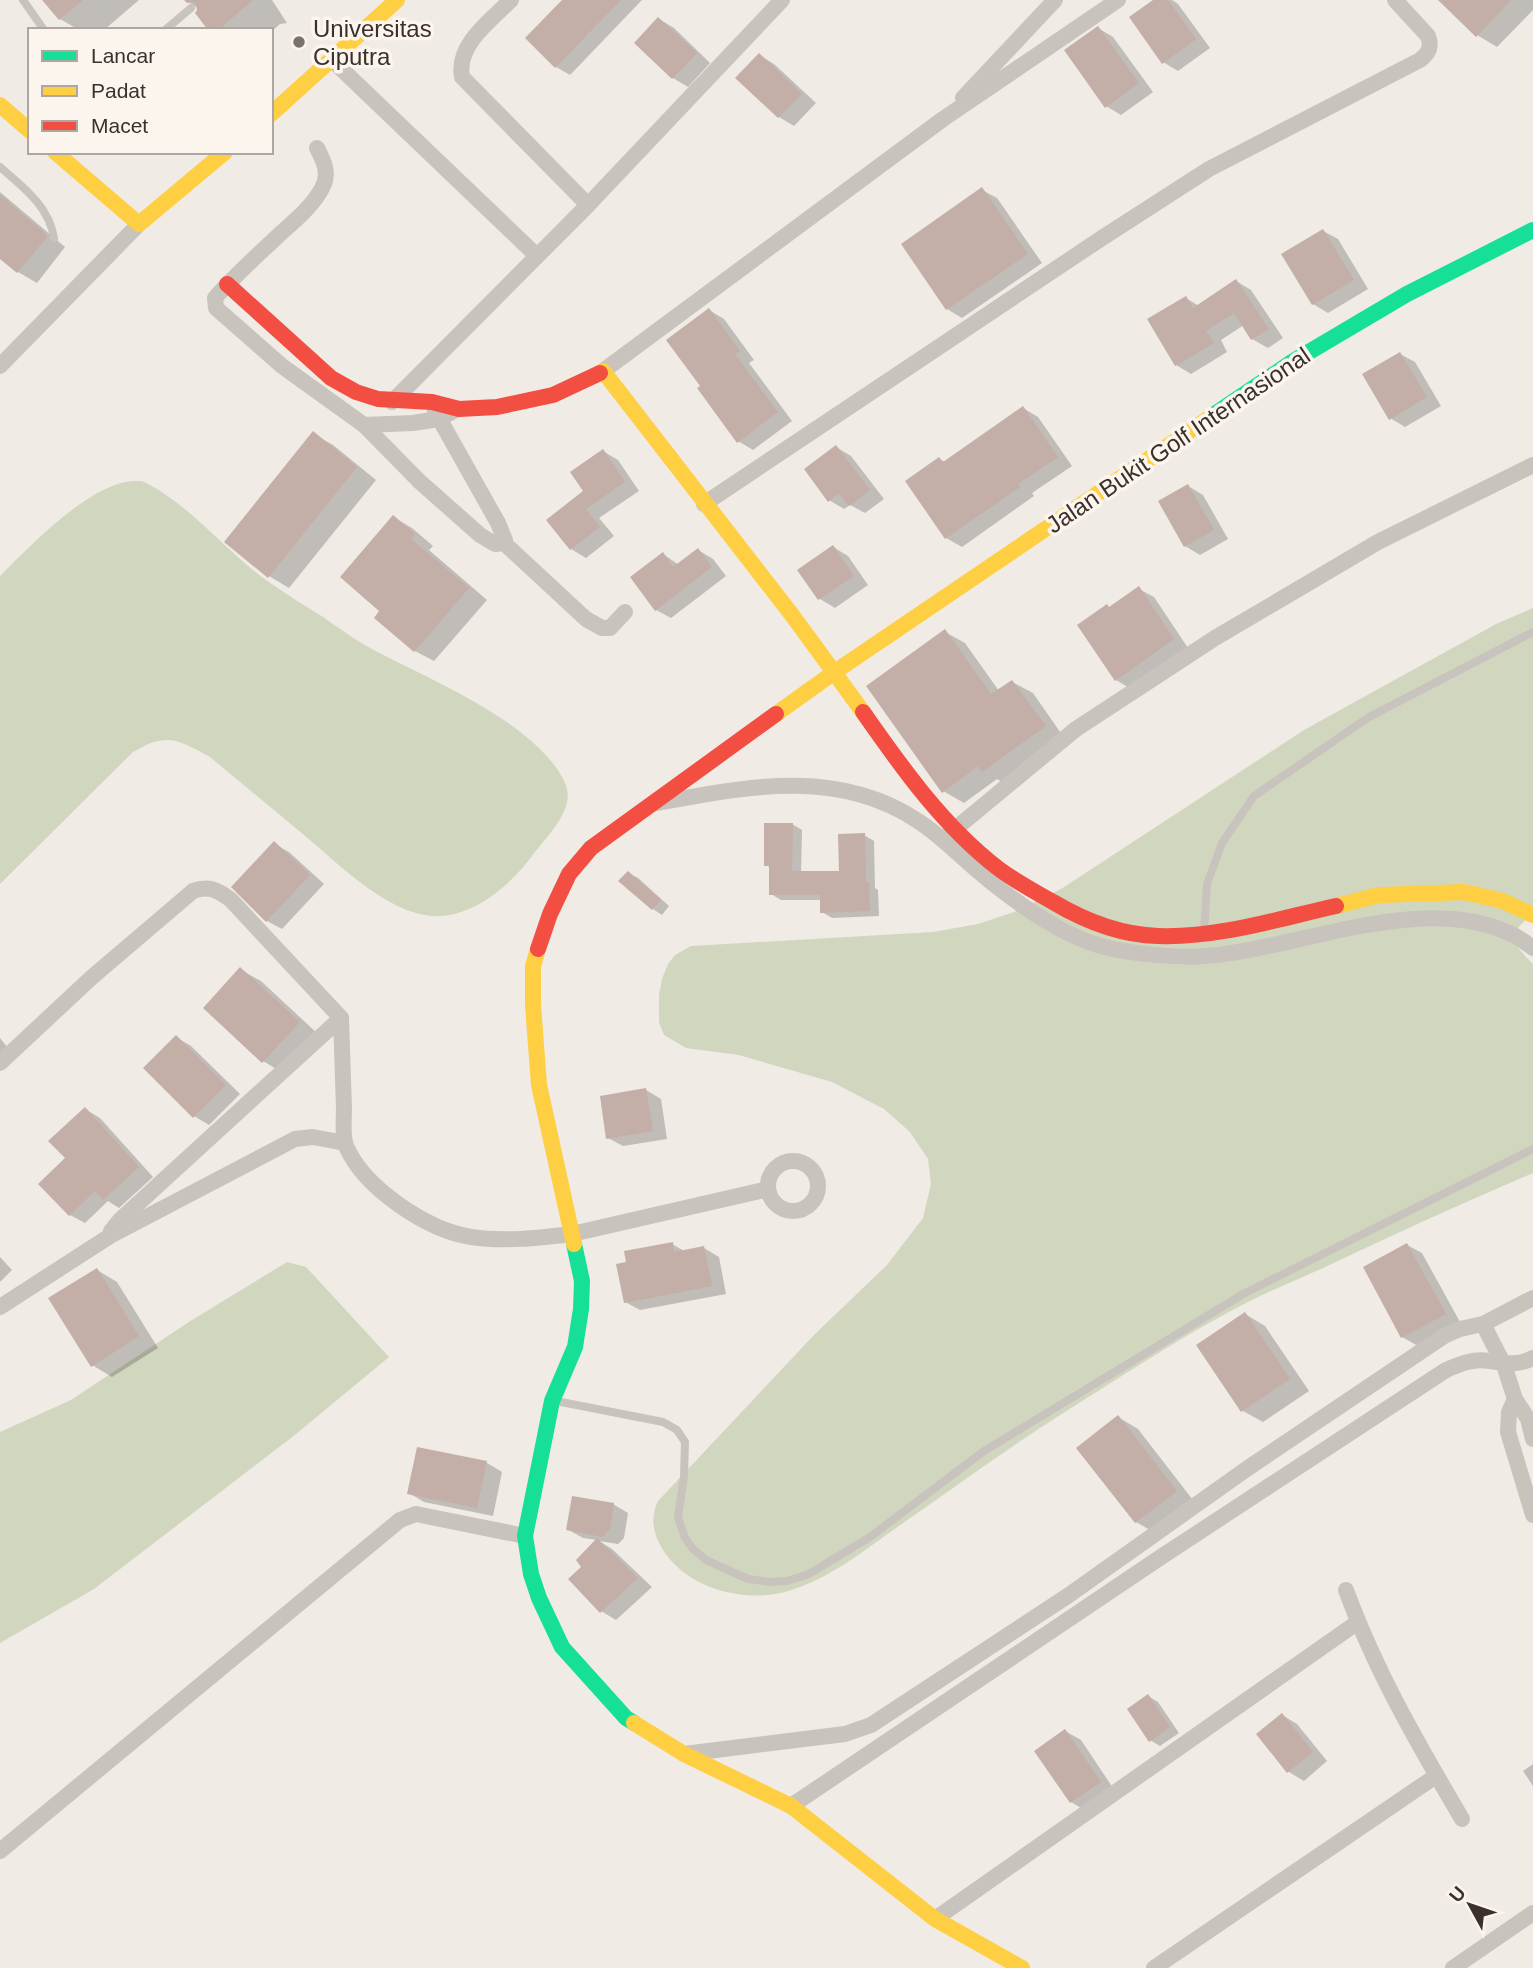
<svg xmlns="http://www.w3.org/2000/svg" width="1533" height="1968" viewBox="0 0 1533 1968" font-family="Helvetica,sans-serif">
<rect width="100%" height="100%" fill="#f0ebe5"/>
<g fill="#d1d6bf">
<path d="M142 481C190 504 223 549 266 580 284 593 304 605 323 617 339 628 355 640 372 649 428 679 538 723 565 783 577 809 546 837 532 856 510 886 471 919 431 916 384 911 339 864 304 835 273 809 241 783 210 757 178 739 166 732 133 752L0 884V576C31 545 79 495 121 483 127 481 135 481 142 481Z"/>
<path d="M1533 608V914C1505 936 1512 942 1533 964V1173C1467 1201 1401 1231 1336 1262 1304 1277 1271 1290 1240 1306 1181 1337 1125 1374 1068 1410 1012 1445 958 1485 903 1523 866 1549 829 1580 785 1592 742 1603 687 1588 663 1550 653 1534 650 1518 658 1501L814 1335 887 1265 923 1218 931 1184 928 1159 910 1132 884 1109 832 1082 739 1055 686 1048 664 1035 659 1022V995L662 979 668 964 675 955 691 946 933 932 978 924 1014 912 1061 889 1304 730 1496 624Z"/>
<path d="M287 1262 306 1267 389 1357 296 1434 94 1589 0 1643V1432L71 1400 192 1320Z"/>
</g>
<g fill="#0003">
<path d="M45 0H139L104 30H79L60 19Z"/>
<path d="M186 0H272L287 23 280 24 271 32V30H210L199 9Z"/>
<path d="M565 0H642L570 75 556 67Z"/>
<path d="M1156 0H1172L1178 4 1210 48 1178 71 1163 62Z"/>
<path d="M1440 0H1533V10L1497 47 1477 35Z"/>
<path d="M659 19 674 28 710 63 688 87 673 78Z"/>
<path d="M1098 28 1113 37 1153 92 1121 115 1106 106Z"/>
<path d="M759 55 774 64 816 103 794 126 779 117 738 78Z"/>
<path d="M982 190 997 198 1042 263 962 318 947 309 903 244Z"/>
<path d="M0 192 65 247 37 283 18 272 0 256Z"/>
<path d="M1323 231 1338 239 1368 289 1328 313 1313 304Z"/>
<path d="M1236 281 1251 290 1283 338 1268 348 1252 339 1244 325 1221 340 1227 352 1191 374 1176 365 1186 298 1199 306Z"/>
<path d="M709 310 724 319 754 360 749 363 792 421 753 450 738 441 703 386Z"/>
<path d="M1400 354 1415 362 1441 406 1405 427 1390 418Z"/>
<path d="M1023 408 1038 417 1072 466 1032 493 1034 496 962 547 946 538 939 459 945 462Z"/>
<path d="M313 434 333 445 376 480 289 588 269 576Z"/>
<path d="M836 447 851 456 884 499 865 513 850 505 844 509 829 500Z"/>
<path d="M603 451 618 460 639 491 599 518 614 536 586 558 571 549 585 492Z"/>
<path d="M1188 486 1203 495 1228 539 1200 555 1185 546Z"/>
<path d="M393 517 412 528 433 546 429 550 487 600 434 661 415 651 376 617 382 611Z"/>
<path d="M833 547 848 556 868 585 835 608 820 599Z"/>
<path d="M698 550 713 559 726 576 671 618 656 610 663 554 679 565Z"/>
<path d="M1139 589 1154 597 1188 648 1131 689 1116 680 1110 608Z"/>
<path d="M945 632 965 643 999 691 1012 682 1033 693 1065 739 1004 783 997 779 964 803 943 791Z"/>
<path d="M792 824 802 830 801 873H841L864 835 874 841 875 888 878 890 879 916 832 918 822 912V900H781L771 894V868L766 865Z"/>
<path d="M274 844 289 852 324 884 282 929 267 921Z"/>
<path d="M628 873 638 878 669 906 662 915 653 909Z"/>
<path d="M241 970 261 981 319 1035 283 1073 263 1061Z"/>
<path d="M176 1037 191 1046 240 1094 209 1125 194 1116Z"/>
<path d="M0 1038 7 1047 0 1053Z"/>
<path d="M646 1090 661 1099 667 1139 623 1146 608 1138Z"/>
<path d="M85 1109 100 1118 153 1177 119 1208 108 1201 85 1223 70 1215 41 1184 67 1158Z"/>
<path d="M672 1244 686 1252 704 1248 719 1257 726 1294 640 1310 625 1302Z"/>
<path d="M1407 1245 1422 1253 1460 1322 1418 1346 1402 1337Z"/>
<path d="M0 1257 12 1270 0 1282Z"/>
<path d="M97 1270 117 1282 158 1348 112 1377 92 1365Z"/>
<path d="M1245 1314 1265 1326 1309 1391 1263 1422 1243 1411Z"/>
<path d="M1118 1417 1138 1429 1196 1504 1157 1534 1136 1522 1079 1448Z"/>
<path d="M419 1449 487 1463 502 1472 493 1516 424 1502 409 1493Z"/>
<path d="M613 1504 628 1513 624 1538 618 1544 599 1541 612 1549 652 1587 616 1620 601 1611 583 1567 597 1540 583 1538 567 1529Z"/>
<path d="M1148 1696 1158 1702 1179 1733 1160 1746 1150 1740Z"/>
<path d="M1282 1715 1297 1724 1327 1761 1304 1781 1289 1772 1259 1734Z"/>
<path d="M1065 1731 1081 1740 1115 1791 1086 1811 1071 1802Z"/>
<path d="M1533 1764V1786L1523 1771Z"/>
</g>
<g fill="#c3afa7">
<path d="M42 0H83L59 20Z"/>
<path d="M184 0H253L218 30H208L195 13 197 10 196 4 193 2 187 3Z"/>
<path d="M562 0H621L555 68 525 38Z"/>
<path d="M1153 0H1168L1196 39 1162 64 1129 17Z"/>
<path d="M1438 0H1511L1476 37Z"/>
<path d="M658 17 697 53 672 79 634 43Z"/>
<path d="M1098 26 1139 83 1105 108 1064 50Z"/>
<path d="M759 53 802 94 778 118 735 78Z"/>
<path d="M982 187 1028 254 946 310 901 244Z"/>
<path d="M0 195 46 234 47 237 17 273 0 259Z"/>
<path d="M1323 229 1354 280 1312 305 1281 254Z"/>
<path d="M1236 279 1269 329 1251 340 1234 313 1206 331 1214 343 1175 366 1147 319 1186 296 1193 308Z"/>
<path d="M709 308 740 351 735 354 778 412 737 443 697 388 700 386 666 340Z"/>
<path d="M1400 352 1427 397 1389 420 1362 374Z"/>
<path d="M1023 406 1058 457 1018 484 1020 487 945 539 905 481 939 457 943 462Z"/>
<path d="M313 431 357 467 268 578 224 542Z"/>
<path d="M836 445 870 490 849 506 839 493 828 502 804 469Z"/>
<path d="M603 449 625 482 586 509 600 527 570 550 546 520 583 491 570 472Z"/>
<path d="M1188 484 1214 530 1184 547 1158 501Z"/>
<path d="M393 515 415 534 411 539 469 588 414 652 374 618 379 611 340 577Z"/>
<path d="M833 545 854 576 818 600 797 570Z"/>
<path d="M698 548 712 567 655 611 630 577 663 552 673 567Z"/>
<path d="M1139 586 1174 639 1115 681 1077 625 1107 604 1109 607Z"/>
<path d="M945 629 991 694 1012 680 1046 726 982 772 978 766 942 793 866 686Z"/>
<path d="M764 823H793L792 871H839L838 834 865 833 866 883 869 882 870 911 820 913V895H769V866H764Z"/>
<path d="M274 841 310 875 266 922 231 887Z"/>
<path d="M628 871 661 900 652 910 618 881Z"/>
<path d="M240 967 300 1022 262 1063 203 1008Z"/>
<path d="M176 1035 226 1085 193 1118 143 1068Z"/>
<path d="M646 1088 653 1131 606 1139 600 1096Z"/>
<path d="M85 1107 139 1167 103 1200 95 1191 69 1216 38 1184 65 1158 48 1141Z"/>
<path d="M673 1242 674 1252 704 1246 712 1286 624 1303 616 1264 626 1262 624 1251Z"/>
<path d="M1407 1243 1446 1314 1401 1338 1363 1267Z"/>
<path d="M97 1268 139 1336 91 1367 48 1298Z"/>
<path d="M1245 1312 1290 1379 1241 1412 1196 1345Z"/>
<path d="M1118 1415 1177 1491 1135 1523 1076 1448Z"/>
<path d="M417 1447 487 1461 477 1508 407 1494Z"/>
<path d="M572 1496 614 1503 610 1529 603 1537 566 1530Z"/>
<path d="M597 1538 638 1578 600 1613 568 1579 581 1567 576 1560Z"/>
<path d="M1148 1694 1170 1727 1149 1742 1127 1709Z"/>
<path d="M1282 1713 1313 1752 1287 1773 1256 1734Z"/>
<path d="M1065 1729 1101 1782 1070 1803 1034 1751Z"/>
</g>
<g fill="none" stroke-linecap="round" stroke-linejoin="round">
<g stroke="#c9c3be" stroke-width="8">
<path d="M23 0 44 30"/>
<path d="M165 30 191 8"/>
<path d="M0 167C23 187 49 206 54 238"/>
<path d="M1204 932 1207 884 1222 843 1254 796 1369 717 1533 632"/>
<path d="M556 1401 663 1422 677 1430 685 1442 684 1476 678 1517 685 1538 693 1549 706 1560 748 1579 771 1582 787 1581 809 1574 870 1537 984 1451 1245 1293 1533 1149"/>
</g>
<g stroke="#c9c3be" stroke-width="16">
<path d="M511 0C490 21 456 45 462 77L588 205"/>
<path d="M332 60 537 256"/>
<path d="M963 98 1055 0"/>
<path d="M317 148C323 160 329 171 324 184 316 203 296 220 281 233 259 254 235 275 215 298L216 308 282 366 364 425 413 423 439 419 457 409"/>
<path d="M0 366 139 224"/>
<path d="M603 371 943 119 1118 0"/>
<path d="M392 402 588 205 782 0"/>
<path d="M364 425 419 481 480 535 495 544 504 543 505 540 498 523 435 411"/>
<path d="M704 504 1102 238 1209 169 1420 60C1429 53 1432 47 1428 36L1395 0"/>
<path d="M504 543 586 619 602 628H610L625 612"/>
<path d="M657 803C746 787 837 767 918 821 940 835 959 855 979 872 1012 900 1063 937 1105 947 1131 954 1178 958 1205 956 1299 949 1421 891 1511 934 1519 937 1526 943 1533 948"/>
<path d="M949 834 1076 729 1215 638 1378 542 1533 465"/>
<path d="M0 1063 91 978 193 891C208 885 218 890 231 900L341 1018C342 1048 343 1079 344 1109 344 1120 342 1135 346 1146 364 1188 427 1230 471 1237 504 1242 539 1238 572 1234L768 1189"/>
<circle cx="793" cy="1186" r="25"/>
<path d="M111 1231 120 1220 341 1018"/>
<path d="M0 1307 110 1236 295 1139 313 1137 345 1143"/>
<path d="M1483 1324 1504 1365 1515 1399 1528 1419 1533 1439"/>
<path d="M1515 1399 1509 1412 1508 1432 1533 1515"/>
<path d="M1346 1590C1376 1672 1418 1744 1462 1819"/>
<path d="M684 1754 845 1734 871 1725 1069 1595 1248 1468 1444 1336 1460 1329 1483 1324 1533 1298"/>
<path d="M791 1806 1161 1557 1446 1370C1460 1364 1474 1358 1489 1361 1506 1363 1517 1366 1533 1358"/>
<path d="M0 1851 400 1520 416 1514 525 1536"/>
<path d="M935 1919 1358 1622"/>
<path d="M1154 1968 1436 1776"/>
<path d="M1453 1968 1533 1913"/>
</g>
<g stroke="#16e098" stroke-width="16">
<path d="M1212 416 1292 362 1407 294 1533 230"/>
<path d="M574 1244 582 1281 581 1309 575 1347 552 1401 525 1536 531 1574 539 1598 562 1647 626 1718 634 1723"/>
</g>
<g stroke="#ffcf43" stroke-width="16">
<path d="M0 105 30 131"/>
<path d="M271 114 397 0"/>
<path d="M55 152 139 224 225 152"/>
<path d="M600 373 603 371 792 615 863 712"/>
<path d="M776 714 836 671 1212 416"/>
<path d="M1336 906 1379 895 1464 892 1503 901 1533 915"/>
<path d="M538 949 533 966V1005L539 1085 574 1244"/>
<path d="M634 1723 684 1754 791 1806 935 1919 1022 1968"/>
</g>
<g stroke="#f24e42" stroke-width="16">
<path d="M227 284 331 378 356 392 378 399 432 402 459 409 497 407 553 395 600 373"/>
<path d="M863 712C902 768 944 827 999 869 1015 881 1035 892 1053 902 1085 921 1121 935 1158 936 1218 938 1278 919 1336 906"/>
<path d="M538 949 550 914 569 874 591 848 776 714"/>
</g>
</g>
<circle fill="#7a716c" stroke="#fbf5ee" stroke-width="2.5" cx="299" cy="42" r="7"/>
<g text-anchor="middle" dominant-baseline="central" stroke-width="7" stroke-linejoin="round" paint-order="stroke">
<g font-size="24" fill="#3b302b" stroke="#fbf5ee" text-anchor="start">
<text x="313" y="28">Universitas<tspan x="313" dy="28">Ciputra</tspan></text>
</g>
<g font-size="24" fill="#3b302b" stroke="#fbf5ee">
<text transform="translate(1178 440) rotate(-34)">Jalan Bukit Golf Internasional</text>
</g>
</g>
<rect x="28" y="28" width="245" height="126" fill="#fbf5ee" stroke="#aea6a0" stroke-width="2"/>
<rect x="42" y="51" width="35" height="10" fill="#16e098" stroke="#aea6a0" stroke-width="2"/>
<text x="91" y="63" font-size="21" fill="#3b302b">Lancar</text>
<rect x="42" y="86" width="35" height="10" fill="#ffcf43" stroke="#aea6a0" stroke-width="2"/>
<text x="91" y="98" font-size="21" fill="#3b302b">Padat</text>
<rect x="42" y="121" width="35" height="10" fill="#f24e42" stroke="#aea6a0" stroke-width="2"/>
<text x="91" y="133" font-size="21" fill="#3b302b">Macet</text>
<g transform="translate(1470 1905) rotate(310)" stroke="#fbf5ee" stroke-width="5" paint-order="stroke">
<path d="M0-5L12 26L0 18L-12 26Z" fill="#3b302b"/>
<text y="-10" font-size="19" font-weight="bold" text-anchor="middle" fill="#3b302b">U</text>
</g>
</svg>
